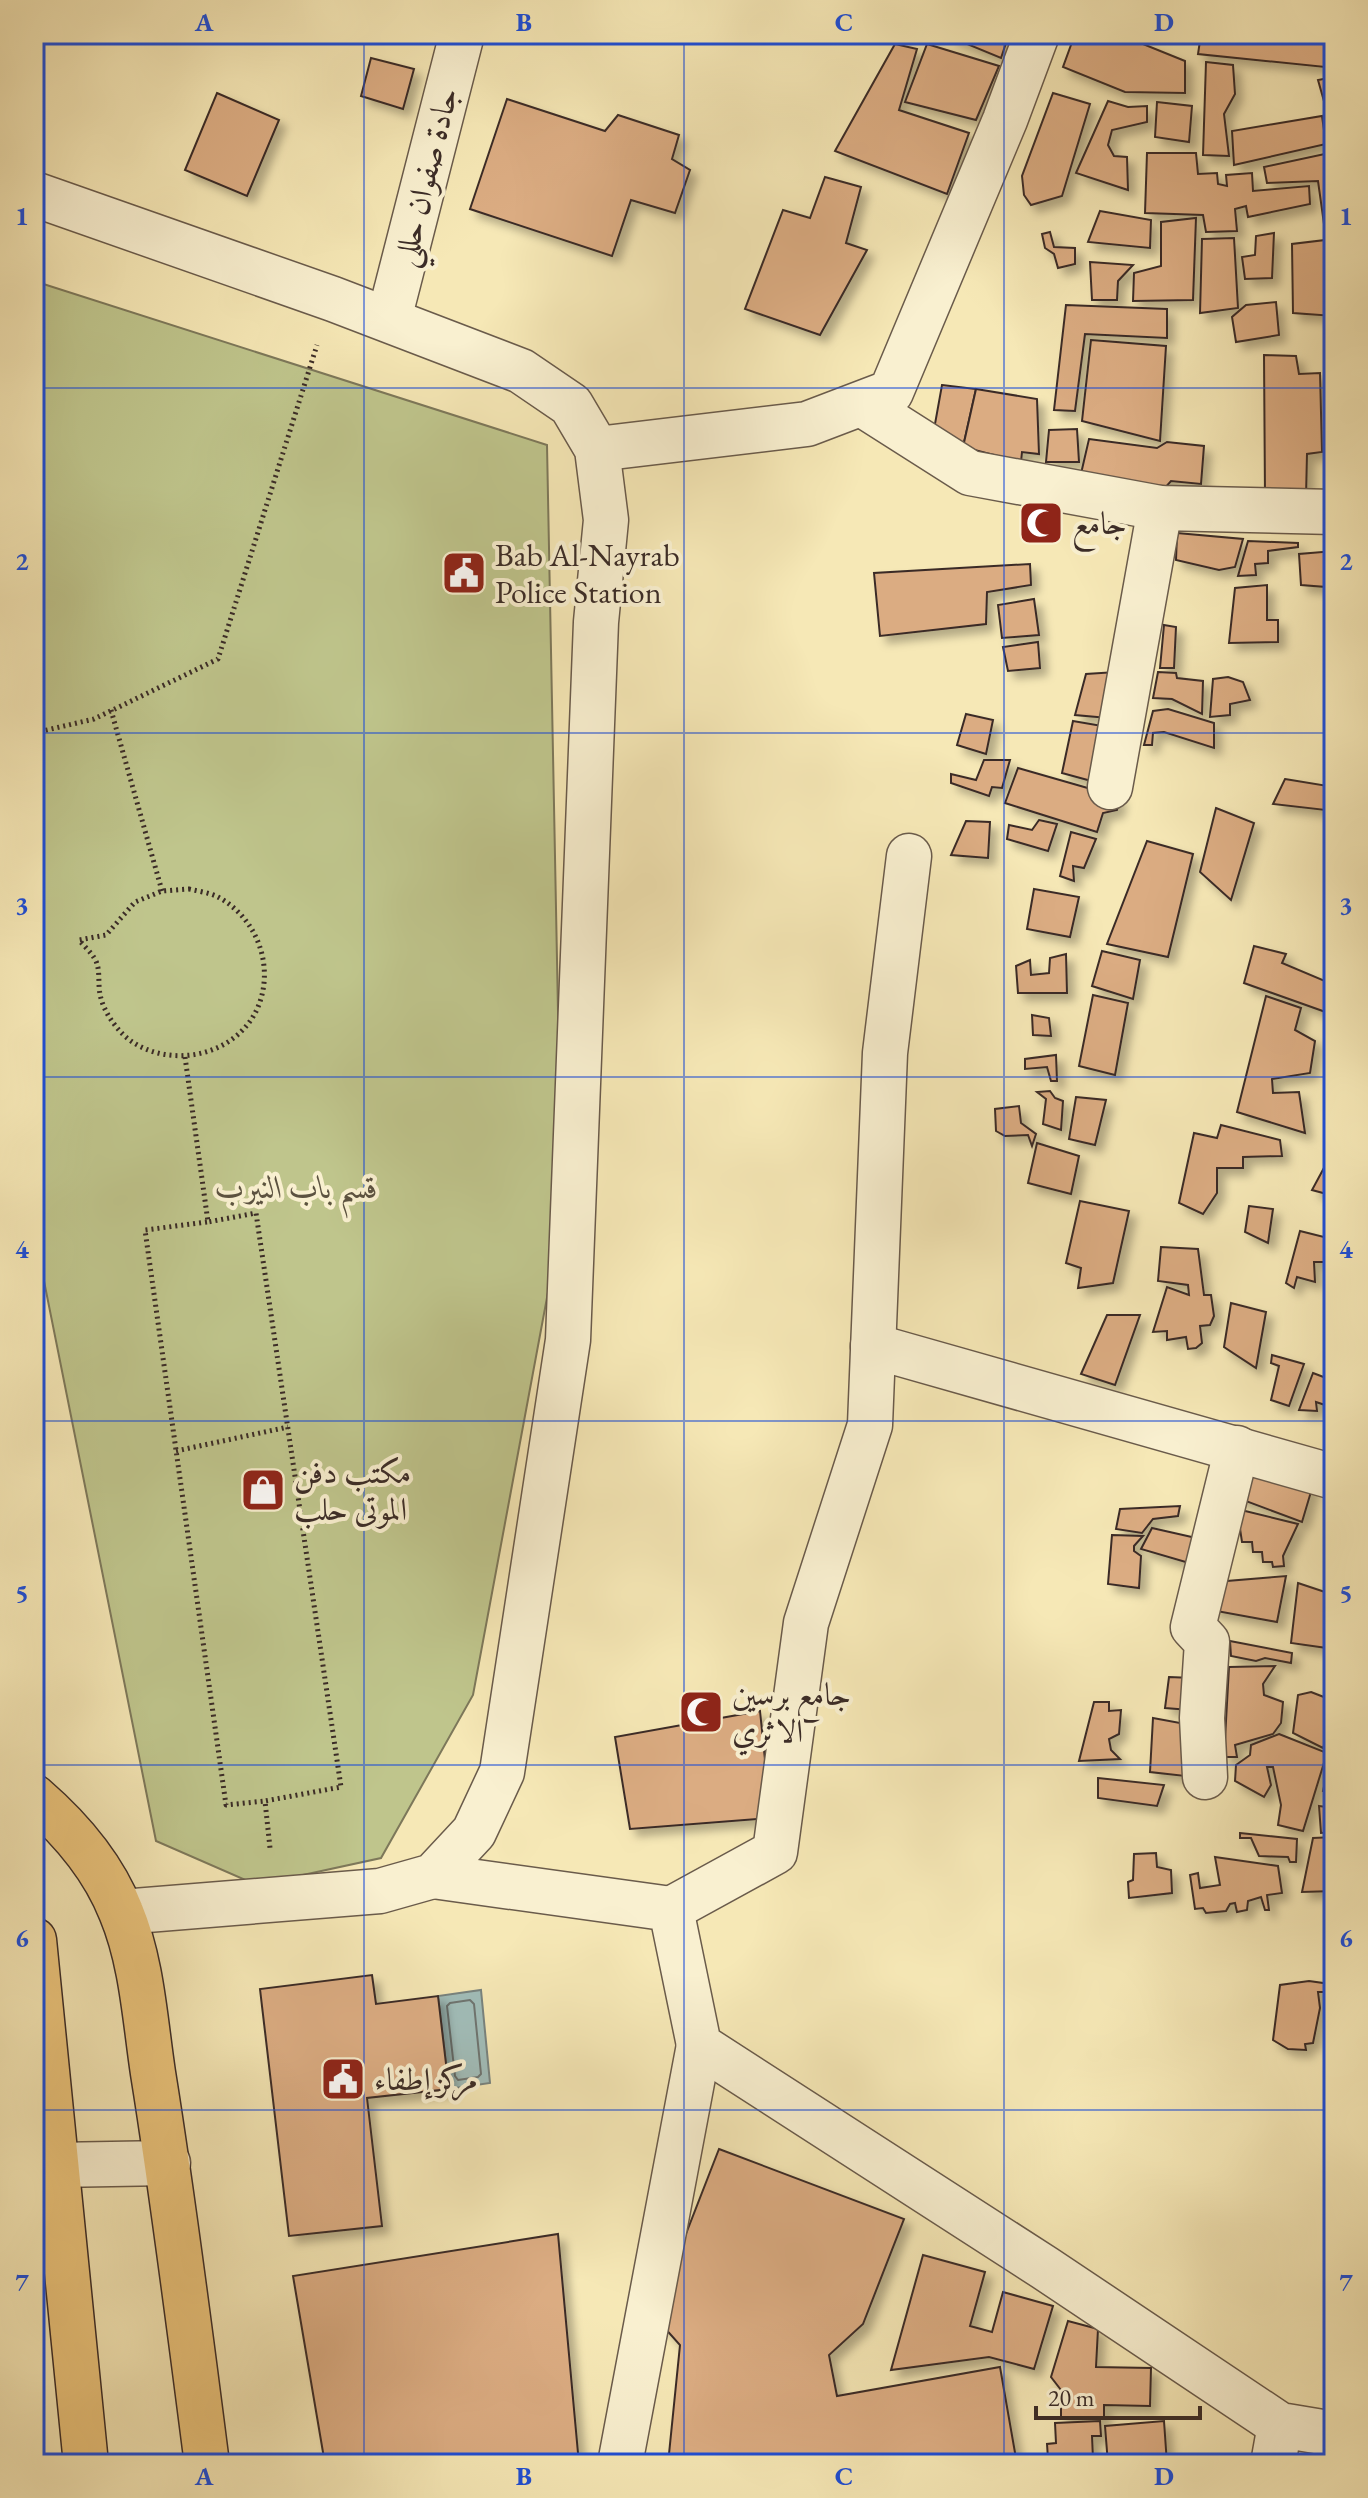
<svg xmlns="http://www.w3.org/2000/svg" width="1368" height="2498" viewBox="0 0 1368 2498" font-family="'EB Garamond',Amiri,serif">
<defs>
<filter id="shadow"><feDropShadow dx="7" dy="7" stdDeviation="4" flood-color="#0004"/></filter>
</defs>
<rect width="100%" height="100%" fill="#f6e8b6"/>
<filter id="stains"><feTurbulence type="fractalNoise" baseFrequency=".0025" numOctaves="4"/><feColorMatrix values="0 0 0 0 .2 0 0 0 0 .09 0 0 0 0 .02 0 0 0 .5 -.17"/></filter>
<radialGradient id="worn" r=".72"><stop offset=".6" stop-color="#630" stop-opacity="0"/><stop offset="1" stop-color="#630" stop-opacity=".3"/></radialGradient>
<path fill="#bfc58c" stroke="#7d785a" stroke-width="2" d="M34 281 547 445 562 1217 473 1695 381 1858 257 1885 156 1841 34 1231Z"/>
<path fill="#a1bdb9" stroke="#78837f" stroke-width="2" d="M481 1990 490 2083 449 2089 438 1996Z"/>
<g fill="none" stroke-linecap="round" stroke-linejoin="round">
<path stroke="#6e7470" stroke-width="2" d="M470 2000 474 2004 481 2074 478 2077 458 2080 455 2076 447 2006 450 2003Z"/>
</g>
<g fill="#dbac82" stroke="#3b2c27" stroke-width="2" filter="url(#shadow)">
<path d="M951 34H1009L1001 58 950 37Z"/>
<path d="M1075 34H1130L1128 38 1185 61V93L1125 92 1063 67Z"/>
<path d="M1201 34H1316L1331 37 1325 67 1198 54Z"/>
<path d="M895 44 917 49 899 110 969 133 947 194 835 151Z"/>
<path d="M927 44 999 66 976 120 905 102Z"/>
<path d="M371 58 414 69 403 109 361 96Z"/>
<path d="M1206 62 1233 65 1235 94 1224 114 1229 156 1203 155Z"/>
<path d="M1334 77V126H1331L1318 80Z"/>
<path d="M217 93 279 120 247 196 185 170Z"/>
<path d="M1053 93 1090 104 1062 196 1031 205 1024 195 1022 176Z"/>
<path d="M507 99 605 131 618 115 679 135 672 159 690 170 675 213 631 200 612 256 470 209Z"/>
<path d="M1108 101 1128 107 1147 106V122L1112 130 1108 145 1114 156 1127 157 1128 190 1076 173Z"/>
<path d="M1157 102 1192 106 1189 142 1155 137Z"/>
<path d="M1322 116 1326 144 1234 165 1232 131Z"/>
<path d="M1334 152V222L1324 224 1318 181 1267 183 1264 167Z"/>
<path d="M1147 153H1196L1198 174 1217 173 1218 184 1227 186 1226 175 1252 173 1253 191 1309 186 1310 204 1248 217 1246 206 1235 209 1237 231 1206 232 1203 215 1145 213Z"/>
<path d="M825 177 861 187 846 243 867 250 820 335 745 309 783 210 810 218Z"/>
<path d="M1100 211 1151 220 1150 248 1088 242Z"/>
<path d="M1196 218 1193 300 1133 301 1134 273 1161 266V222Z"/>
<path d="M1050 232 1054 247 1075 248V264L1058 268 1054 254 1045 248 1042 234Z"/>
<path d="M1274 233 1272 278 1245 279 1242 257 1255 255 1256 236Z"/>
<path d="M1234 238 1238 308 1200 313 1202 239Z"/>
<path d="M1334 239V316L1293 313 1292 244Z"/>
<path d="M1090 262 1133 265 1118 281 1117 300H1092Z"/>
<path d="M1276 302 1279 335 1236 342 1232 317 1246 305Z"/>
<path d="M1066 305 1167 309V338L1085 334 1075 411 1054 410Z"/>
<path d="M1091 340 1166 346 1160 441 1082 421Z"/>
<path d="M1264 355 1296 356 1299 374 1320 373 1322 452 1307 454 1306 497 1265 495Z"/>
<path d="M942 385 976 389 963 447 933 435Z"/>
<path d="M976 389 1037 399 1039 454 1022 452 1021 462 963 447Z"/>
<path d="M1077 429 1079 462H1046L1049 430Z"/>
<path d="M1089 439 1157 448 1167 442 1204 446 1201 484 1171 481 1164 489 1080 478Z"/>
<path d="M1177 533 1243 539 1235 567 1219 570 1176 560Z"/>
<path d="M1248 541 1298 543V547L1268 551V563L1255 564 1256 575 1238 576Z"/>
<path d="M1334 551V616H1331L1326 587 1301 585 1299 554Z"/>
<path d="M1030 564 1031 585 987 592 986 624 880 636 874 573Z"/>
<path d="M1267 585V620H1278V642L1229 643 1235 588Z"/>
<path d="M1034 599 1039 635 1002 638 998 605Z"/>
<path d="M1164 625 1176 627 1174 668H1160Z"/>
<path d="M1038 642 1040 668 1008 671 1003 647Z"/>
<path d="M1116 672 1108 718 1075 715 1086 674Z"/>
<path d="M1158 672 1176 673 1177 678 1203 681 1202 714 1172 699 1153 698Z"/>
<path d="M1228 677 1243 682 1250 700 1230 704V715L1210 717 1213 679Z"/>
<path d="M1168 709 1214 723V748L1164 732 1153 733 1152 745H1144L1153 711Z"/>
<path d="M966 714 993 720 986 754 957 745Z"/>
<path d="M1073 721 1108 727 1095 782 1062 773Z"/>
<path d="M984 760H1010L1002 788 992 787 989 796 951 783V774L976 780Z"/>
<path d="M1018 768 1119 797 1117 810 1103 813 1097 832 1005 803Z"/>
<path d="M1285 779 1334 787V811L1273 804Z"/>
<path d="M1216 808 1254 823 1231 900 1200 872Z"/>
<path d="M1039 820 1057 824 1048 851 1007 839 1009 825 1032 830Z"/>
<path d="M966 821 990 822 988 858 951 855Z"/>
<path d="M1071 832 1096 839 1084 868 1073 866 1074 881 1060 876Z"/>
<path d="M1147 841 1193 854 1168 957 1107 944Z"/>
<path d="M1034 889 1079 897 1070 937 1027 929Z"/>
<path d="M1254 946 1286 954 1282 963 1327 982 1334 961V1015L1244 983Z"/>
<path d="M1102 951 1140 960 1133 999 1092 986Z"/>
<path d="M1066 954 1067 993H1018L1016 966 1030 960 1031 975 1049 973 1050 958Z"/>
<path d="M1093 995 1128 1003 1115 1075 1079 1066Z"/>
<path d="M1266 996 1301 1008 1295 1030 1315 1041 1310 1073 1272 1079 1273 1093 1299 1092 1305 1133 1237 1112Z"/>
<path d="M1032 1015 1049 1018 1051 1036 1033 1035Z"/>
<path d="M1056 1055 1057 1081H1051L1047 1067 1025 1069V1059Z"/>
<path d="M1050 1091 1055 1098 1063 1101 1061 1130 1043 1124 1046 1099 1037 1092Z"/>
<path d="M1076 1097 1106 1100 1095 1145 1069 1139Z"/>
<path d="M1019 1106 1021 1123 1036 1134 1032 1146 1028 1135 1005 1136 996 1131 995 1109Z"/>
<path d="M1221 1125 1280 1140 1282 1156 1243 1157V1168H1217V1193L1203 1214 1179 1203 1194 1133 1217 1138Z"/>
<path d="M1037 1143 1079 1156 1071 1194 1028 1183Z"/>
<path d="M1325 1166 1334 1168V1196L1312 1190Z"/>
<path d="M1080 1201 1129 1211 1113 1283 1078 1288 1081 1268 1066 1263Z"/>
<path d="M1249 1206 1273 1209 1268 1243 1245 1232Z"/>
<path d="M1300 1231 1328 1238V1262H1314L1315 1282 1297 1277 1294 1288 1286 1283Z"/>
<path d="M1161 1247 1198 1249 1204 1295H1211L1214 1316 1210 1325 1200 1326 1202 1343 1196 1348 1188 1349 1186 1337 1167 1340V1331L1153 1332 1167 1287 1189 1295 1188 1285 1158 1281Z"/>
<path d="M1231 1303 1266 1312 1256 1368 1224 1347Z"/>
<path d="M1107 1315H1140L1115 1385 1081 1374Z"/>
<path d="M1272 1355 1304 1364 1289 1406 1271 1400 1279 1366 1271 1363Z"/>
<path d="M1313 1373 1334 1381V1408L1316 1402 1317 1411 1299 1410Z"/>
<path d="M1245 1463 1313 1485 1302 1522 1235 1497Z"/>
<path d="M1180 1506 1178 1516 1153 1519 1142 1533 1116 1529 1120 1509Z"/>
<path d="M1237 1509 1298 1524 1283 1556 1284 1566 1273 1567 1272 1562H1263L1262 1552H1253L1252 1542H1242Z"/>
<path d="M1152 1528 1205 1540 1196 1565 1141 1549Z"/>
<path d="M1112 1535 1143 1536 1134 1546V1551L1141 1556 1139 1588 1108 1584Z"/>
<path d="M1286 1576 1277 1622 1211 1610 1215 1582Z"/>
<path d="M1298 1583 1334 1595V1649L1291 1643Z"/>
<path d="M1230 1641 1292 1653 1291 1663 1265 1658 1256 1661 1231 1656Z"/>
<path d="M1275 1666 1263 1684 1264 1695 1283 1702 1281 1723 1273 1734 1235 1745 1237 1757H1224L1229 1667Z"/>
<path d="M1169 1677 1192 1678 1190 1710 1165 1708Z"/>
<path d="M1311 1692 1334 1701V1733L1328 1734 1323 1748 1293 1733 1298 1695Z"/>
<path d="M1094 1702H1109V1711L1121 1710 1119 1734 1109 1739 1111 1750 1120 1759 1079 1761Z"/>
<path d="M760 1711 771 1818 630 1829 615 1737Z"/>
<path d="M1153 1718 1191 1725 1185 1776 1150 1772Z"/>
<path d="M1279 1734 1327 1753 1303 1831 1278 1825 1281 1805 1273 1767H1267L1271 1785 1264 1797 1235 1781 1236 1765 1250 1755 1251 1745Z"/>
<path d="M1330 1758H1334V1794L1323 1791Z"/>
<path d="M1098 1778 1164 1785 1157 1806 1098 1798Z"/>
<path d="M1319 1806 1334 1808V1832L1321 1833Z"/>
<path d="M1240 1833 1297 1839 1296 1862H1290L1288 1857 1259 1856 1251 1838H1240Z"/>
<path d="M1334 1837V1891L1302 1892 1313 1838Z"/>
<path d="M1156 1853 1157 1867 1171 1870 1172 1893 1129 1898 1128 1882 1133 1880 1134 1854Z"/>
<path d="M1215 1857 1278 1866 1282 1893 1267 1895 1269 1910H1265L1261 1897 1248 1901 1247 1910 1237 1912 1235 1903 1230 1904 1226 1911 1206 1913 1203 1908 1195 1909 1190 1875 1198 1873 1200 1888 1220 1885Z"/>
<path d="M372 1975 376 2004 438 1996 449 2089 367 2098 382 2226 289 2236 260 1989Z"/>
<path d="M1309 1981 1330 1984 1331 1992H1318L1320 2008 1313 2043 1305 2044 1306 2050 1288 2049 1273 2040 1280 1985Z"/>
<path d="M719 2149 904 2219 863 2324 829 2355 837 2396 1000 2367 1017 2464H668L680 2345 654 2316Z"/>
<path d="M558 2234 579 2464H325L293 2276Z"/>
<path d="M923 2255 985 2272 970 2326 992 2332 1003 2292 1053 2306 1034 2369 989 2357 891 2370Z"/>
<path d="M1068 2321 1098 2329 1096 2367 1151 2368 1150 2406 1104 2405V2418L1061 2417V2390L1051 2377Z"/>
<path d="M1100 2421 1101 2436H1092L1093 2459 1080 2460V2464H1041V2460L1048 2459 1047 2444 1056 2443 1055 2423Z"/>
<path d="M1164 2421 1167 2464H1108L1105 2426Z"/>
</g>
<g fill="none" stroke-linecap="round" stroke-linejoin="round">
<g stroke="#6a5b4b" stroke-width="47">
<g id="minor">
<path d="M34 194 333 299 521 371 571 405 597 449 606 520 596 622 568 1340 502 1772 474 1832 433 1876 380 1891 122 1912"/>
<path d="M389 319 462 34"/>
<path d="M863 405 970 473 1160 508 1334 512"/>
<path d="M597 449 807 424 891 392 1005 120 1037 34"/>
<path d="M1110 787 1160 508"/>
<path d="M873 1346 1334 1477"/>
<path d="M1205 1777 1202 1718 1207 1642 1193 1627 1237 1448"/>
<path d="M433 1876 671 1909 699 2045 1045 2268 1280 2425 1334 2434"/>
<path d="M671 1909 775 1852 806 1623 870 1425 885 1053 909 856"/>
<path d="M34 2171 55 2165 168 2163"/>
<path d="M620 2464 699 2045"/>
<path d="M1273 2464 1280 2425"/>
</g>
</g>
<g stroke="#3b2c27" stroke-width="47">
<g id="major">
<path d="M34 1797C71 1829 103 1866 121 1912 142 1962 145 2020 153 2073 174 2203 190 2333 207 2464"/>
<path d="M34 1940 86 2464"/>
</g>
</g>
<g stroke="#3b2c27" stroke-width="5" stroke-dasharray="2 4" stroke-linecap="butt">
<path d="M111 710 162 891"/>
<path d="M34 733 94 719 218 659 317 345"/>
<path d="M189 889C198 891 210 893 218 897 257 918 275 966 258 1007 238 1054 176 1069 134 1043 119 1034 103 1012 100 994 98 985 100 973 97 964 95 956 85 947 79 940L106 935 135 902 162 891Z"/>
<path d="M185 1057 208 1222 256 1213 341 1787 265 1801 270 1848"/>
<path d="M207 1222 145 1230 226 1805 265 1801"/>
<path d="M176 1451 288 1427"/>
</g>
<use href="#minor" stroke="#f9f0d0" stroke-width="44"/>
<use href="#major" stroke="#ebc47b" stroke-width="44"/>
</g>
<path fill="none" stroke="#1d4ed8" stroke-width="2" stroke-opacity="0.55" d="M364 34V2464M684 34V2464M1004 34V2464M34 388H1334M34 733H1334M34 1077H1334M34 1421H1334M34 1765H1334M34 2110H1334"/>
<defs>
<g id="mosque-square" transform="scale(2.3)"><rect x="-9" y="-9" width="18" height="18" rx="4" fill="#8f2418" stroke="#f9f0d0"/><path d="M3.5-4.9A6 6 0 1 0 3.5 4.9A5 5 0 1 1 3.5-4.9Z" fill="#fff"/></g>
<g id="civic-square" transform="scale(2.3)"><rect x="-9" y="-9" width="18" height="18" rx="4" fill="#8f2418" stroke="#f9f0d0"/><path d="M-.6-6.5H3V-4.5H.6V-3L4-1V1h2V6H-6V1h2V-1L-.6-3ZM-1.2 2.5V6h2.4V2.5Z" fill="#fff"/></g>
<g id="shop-square" transform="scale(2.3)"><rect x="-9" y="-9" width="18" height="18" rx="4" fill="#8f2418" stroke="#f9f0d0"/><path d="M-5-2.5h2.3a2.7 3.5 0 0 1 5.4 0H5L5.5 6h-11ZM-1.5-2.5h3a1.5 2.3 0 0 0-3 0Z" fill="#fff"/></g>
</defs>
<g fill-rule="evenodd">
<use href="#mosque-square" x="1041" y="523"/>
<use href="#civic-square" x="464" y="573"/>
<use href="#shop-square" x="263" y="1490"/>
<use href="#mosque-square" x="701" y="1712"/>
<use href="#civic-square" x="343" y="2079"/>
</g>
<g text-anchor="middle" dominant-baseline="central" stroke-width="8" stroke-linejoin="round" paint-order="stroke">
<g font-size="32" fill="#3b2c27" stroke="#f9f0d0">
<text transform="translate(425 177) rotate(-76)">جادة صفوان حللي</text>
</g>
<g font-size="32" fill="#3b2c27" stroke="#f9f0d0" text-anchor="start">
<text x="1072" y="523">جامع</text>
<text x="495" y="555">Bab Al-Nayrab<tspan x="495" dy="37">Police Station</tspan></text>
<text x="294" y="1472">مكتب دفن<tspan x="294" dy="37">الموتى حلب</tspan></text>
<text x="732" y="1694">جامع برسين<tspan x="732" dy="37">الاثري</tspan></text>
<text x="374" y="2079">مركز إطفاء</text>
</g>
<g font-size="32" font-style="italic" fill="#5c5240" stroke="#f9f0d0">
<text x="297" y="1187">قسم باب النيرب</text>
</g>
</g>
<rect width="1368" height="2498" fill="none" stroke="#f6e8b6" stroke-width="88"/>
<path d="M1036 2406v12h164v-12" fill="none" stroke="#3b2c27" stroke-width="4"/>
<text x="1048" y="2406" font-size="24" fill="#3b2c27" stroke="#f9f0d0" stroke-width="6" paint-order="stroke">20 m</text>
<rect x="44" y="44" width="1280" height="2410" fill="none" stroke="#1d4ed8" stroke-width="3"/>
<g font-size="26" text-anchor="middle" font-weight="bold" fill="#1d4ed8">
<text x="204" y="31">A</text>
<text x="524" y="31">B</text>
<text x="844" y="31">C</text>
<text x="1164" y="31">D</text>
<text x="22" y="225">1</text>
<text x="1346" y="225">1</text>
<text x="22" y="570">2</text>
<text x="1346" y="570">2</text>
<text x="22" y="914">3</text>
<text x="1346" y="914">3</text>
<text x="22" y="1258">4</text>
<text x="1346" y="1258">4</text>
<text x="22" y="1602">5</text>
<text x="1346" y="1602">5</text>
<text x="22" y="1947">6</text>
<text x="1346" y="1947">6</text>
<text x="22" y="2291">7</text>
<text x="1346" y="2291">7</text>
<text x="204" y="2485">A</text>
<text x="524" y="2485">B</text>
<text x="844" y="2485">C</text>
<text x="1164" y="2485">D</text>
</g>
<rect width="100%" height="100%" filter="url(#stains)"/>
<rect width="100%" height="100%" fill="url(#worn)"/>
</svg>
